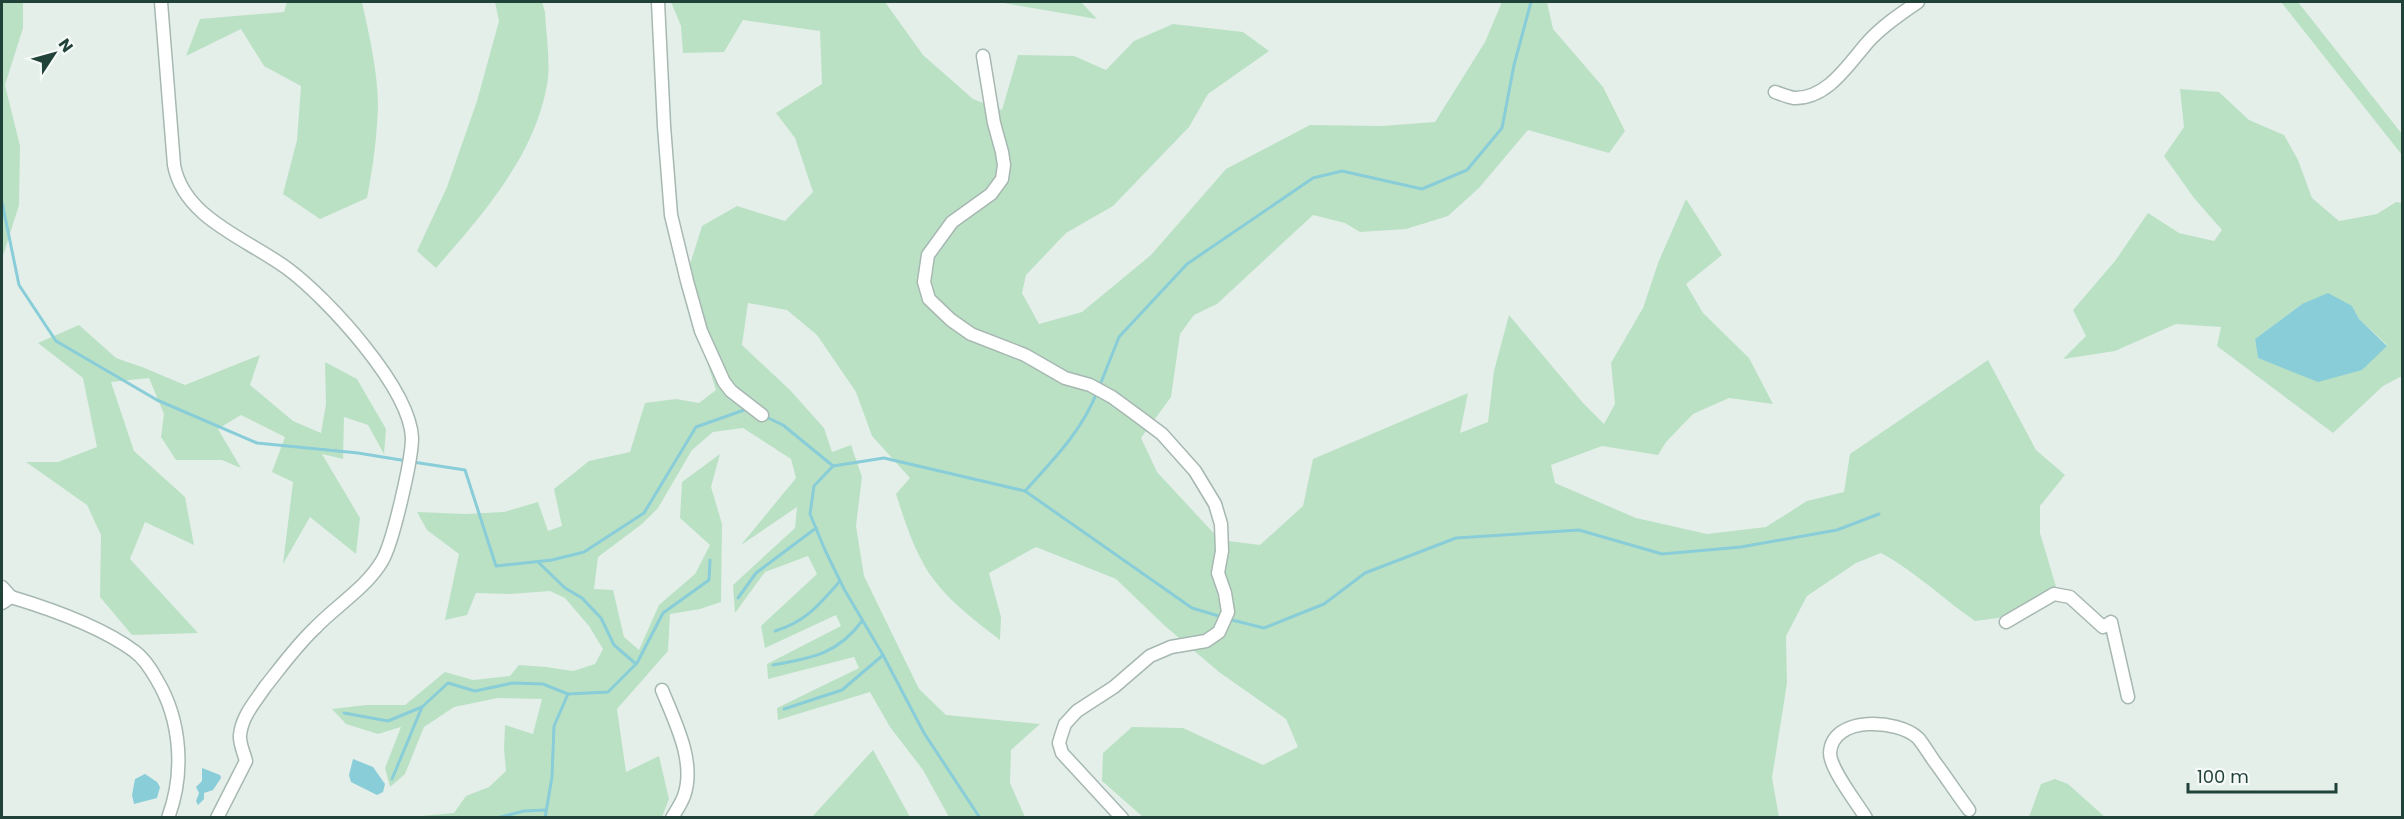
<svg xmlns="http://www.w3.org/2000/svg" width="2404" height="819" viewBox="0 0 2404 819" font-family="Poppins,sans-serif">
<rect width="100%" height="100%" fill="#e4efea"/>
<g fill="#bbe1c5" fill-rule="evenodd">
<path d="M3 2H23V28L5 85 20 146 19 205 2 259Z"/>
<path d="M287 2H362C369 34 378 73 378 106 377 137 373 167 367 198L320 219 283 194 297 140 301 86 264 66 241 29 186 56 200 19 284 12Z"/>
<path d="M495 2H542L545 12C546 32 551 66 547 85 534 157 483 214 436 268L417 251 447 187 477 101 499 21Z"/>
<path d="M671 2H885L923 55 973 99 1002 110 1018 55 1074 56 1106 70 1134 41 1173 24 1243 32 1269 51 1208 94 1189 127 1113 206 1066 233 1026 275 1022 293 1039 324 1082 312 1151 255 1226 169 1310 125 1382 126 1435 122 1485 42 1502 2H1547L1553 29 1603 87 1625 131 1609 153 1528 130 1479 188 1448 216 1406 229 1360 232 1345 223 1313 215 1217 304 1194 315 1180 334 1171 397 1141 438 1157 472 1220 540 1260 545 1303 506 1313 459 1468 393 1460 433 1488 422 1494 371 1509 315 1583 403 1604 424 1615 404 1611 363 1643 308 1658 263 1686 199 1722 255 1686 284 1703 313 1749 358 1773 404 1729 398 1693 414 1666 442 1658 455 1602 446 1551 465 1555 483 1636 518 1707 534 1766 527 1807 501 1844 492 1850 454 1988 360 2036 450 2065 475 2040 506V533L2057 590 1998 618 1975 621C1943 599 1915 571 1881 553L1856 563 1807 596 1786 636 1787 683 1772 778 1779 817H1143L1102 781 1103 753 1132 727 1183 728 1263 765 1298 747 1286 719 1219 672 1165 626 1116 579 1036 547 989 573 1001 617 1000 640C977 622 952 604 934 580 916 557 905 522 896 494L910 478 872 436 856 392 817 335 787 310 748 303 742 345 790 390 824 428 832 452 851 445 862 477 856 526 864 576 919 689 946 715 1040 724 1011 750 1010 783 1025 817H949L923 770 890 727 870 692 778 720 777 708 859 668 854 657 768 679 767 664 841 626 836 615 765 648 761 626 817 574 808 556 765 572 735 613 733 585 795 528 797 507 741 545 796 478 791 459 743 428 713 432 692 450 658 508 642 524 598 557 594 589 613 590 624 637 639 650 659 605 695 574 710 545 680 518 682 482 720 454 711 487 722 524 721 602 700 609 670 614 668 651 617 709 626 772 659 756 669 799 662 817H410L454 813 466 796 489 787 506 771 504 749 505 725 533 734 542 699 498 698 454 707 424 727 405 774 390 787 385 768 401 727 378 734 346 724 332 709 366 705H405L445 672 473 680 510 676 519 665 546 667 573 671 595 664 603 649 589 626 565 598 550 591 510 594 476 593 467 615 445 620 459 554 427 530 417 512 466 514 504 512 538 502 548 531 562 526 554 489 589 461 630 452 645 403 676 399 699 403 716 390 700 340 686 277 702 226 737 206 785 221 813 192 795 138 776 113 822 84 820 31 743 20 724 52 683 53 681 26Z"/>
<path d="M997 2H1081L1097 19Z"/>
<path d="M2281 2H2298L2402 134V155Z"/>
<path d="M2180 89 2219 92 2249 120 2284 135 2298 160 2312 198 2339 221 2377 214 2396 202 2402 203V376L2383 386 2333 433 2217 346 2221 327 2176 324 2115 351 2063 359 2086 336 2073 310 2115 261 2148 213 2179 233 2214 241 2222 230 2194 198 2164 156 2184 127ZM2302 304 2352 306 2359 319 2387 345 2282 367 2258 358 2255 339Z"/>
<path d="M79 325 116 358 142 367 185 385 260 355 250 385 293 421 321 433 326 404 325 362 357 379 386 429 384 454 368 425 344 417 343 459 322 454 360 518 356 554 310 517 283 564 293 482 272 472 285 437 241 415 218 429 241 468 222 460H176L161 437 164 414 149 378 111 382 134 451 185 497 194 545 145 522 130 559 198 633 132 635 100 597 101 535 87 505 26 462H58L97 447 83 378 38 343Z"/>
<path d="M873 750 910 817H812Z"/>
<path d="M2055 779 2068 784 2105 817H2029L2041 784Z"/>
</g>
<g fill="#88cdd7">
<path d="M2328 293 2352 306 2359 319 2387 346 2362 370 2318 382 2258 358 2255 339 2302 304Z"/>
<path d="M353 759 373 767 385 784 383 792 377 795 351 782 349 775Z"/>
<path d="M202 768 220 775 221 778 213 790 204 793V799L198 805 196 801 199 793 196 787 202 781Z"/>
<path d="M145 774 157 782 160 787 157 798 134 804 132 795 135 779Z"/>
</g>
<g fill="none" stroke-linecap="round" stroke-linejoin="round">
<g stroke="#88cdd7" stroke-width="3">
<path d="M2 202 19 285 56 341 157 400 257 443 358 453 407 461"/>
<path d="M1100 385 1119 337 1187 264 1313 178 1342 171 1422 189 1467 170 1502 128 1514 65 1531 2"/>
<path d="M764 416 783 425 833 466 814 486 810 514 825 550 844 589 883 655 924 733 980 818"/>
<path d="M413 462 465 470 496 566 552 560 584 552 644 513 696 427 747 409"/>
<path d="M833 466 884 458 1025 491 1192 608 1222 617"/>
<path d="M1025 491C1053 460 1082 431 1097 392"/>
<path d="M738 598 756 573 816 528"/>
<path d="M1228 619 1264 628 1324 604 1365 573 1456 538 1579 530 1662 554 1741 547 1837 530 1879 514"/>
<path d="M775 631C805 622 819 605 840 581"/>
<path d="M637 663 663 613 709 580 710 560"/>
<path d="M773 665C812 658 838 654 862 621"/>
<path d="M784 709 842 690 883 655"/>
<path d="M344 713 388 721 422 707 448 683 475 691 513 683 543 684 568 694 608 692 636 664 614 645 601 618 582 598 565 588 538 562"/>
<path d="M392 779 422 707"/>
<path d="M497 818 524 811 546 810"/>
<path d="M545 818 552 777 554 726 568 694"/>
</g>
<g stroke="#a6b8b1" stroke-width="15">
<g id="minor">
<path d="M161 2 174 165C184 219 248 239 288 269 327 298 410 388 412 438 412 459 393 543 382 561 366 588 337 605 315 628 296 646 281 667 265 687 255 702 242 716 240 735 239 743 244 753 246 761L217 818"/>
<path d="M658 2 664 126 671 215 687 281 701 331 724 382 731 391 762 415"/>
<path d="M983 56 994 123 1002 152 1004 165 1002 179 991 194 952 222 928 255 924 282 929 299 951 320 971 334 1025 355 1065 378 1090 385 1112 397 1138 416 1162 434 1195 471 1215 504 1221 524 1222 551 1218 573 1225 593 1228 612 1219 632 1206 641 1171 647 1150 656 1114 687 1077 711 1065 724 1061 736 1059 743 1062 753 1122 818"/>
<path d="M1775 92C1781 94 1788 97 1794 98 1827 99 1848 65 1867 43 1881 27 1900 14 1918 2"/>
<path d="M2 587 11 597"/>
<path d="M2 603 11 597C51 609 100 626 134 651 144 658 151 669 157 680 181 720 185 773 168 818"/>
<path d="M2006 622 2054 594 2070 597 2103 627 2111 622 2128 697"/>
<path d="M662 690C675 722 696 762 684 796 681 804 676 811 672 818"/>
<path d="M1866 818C1857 803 1830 769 1830 753 1832 715 1898 719 1918 738 1924 745 1929 754 1934 761 1946 777 1957 794 1969 810"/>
</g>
</g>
<use href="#minor" stroke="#fff" stroke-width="12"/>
</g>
<rect width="2404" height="819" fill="none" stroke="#214238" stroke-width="6"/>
<g transform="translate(54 54) rotate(54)" stroke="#f5faf8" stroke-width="4.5" paint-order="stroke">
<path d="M0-4.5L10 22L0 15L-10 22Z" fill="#214238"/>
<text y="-9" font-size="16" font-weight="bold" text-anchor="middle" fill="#214238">N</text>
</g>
<path d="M2188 783v9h148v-9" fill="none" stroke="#214238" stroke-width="3"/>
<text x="2197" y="783" font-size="18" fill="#214238" stroke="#f5faf8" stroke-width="4.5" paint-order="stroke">100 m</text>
</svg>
